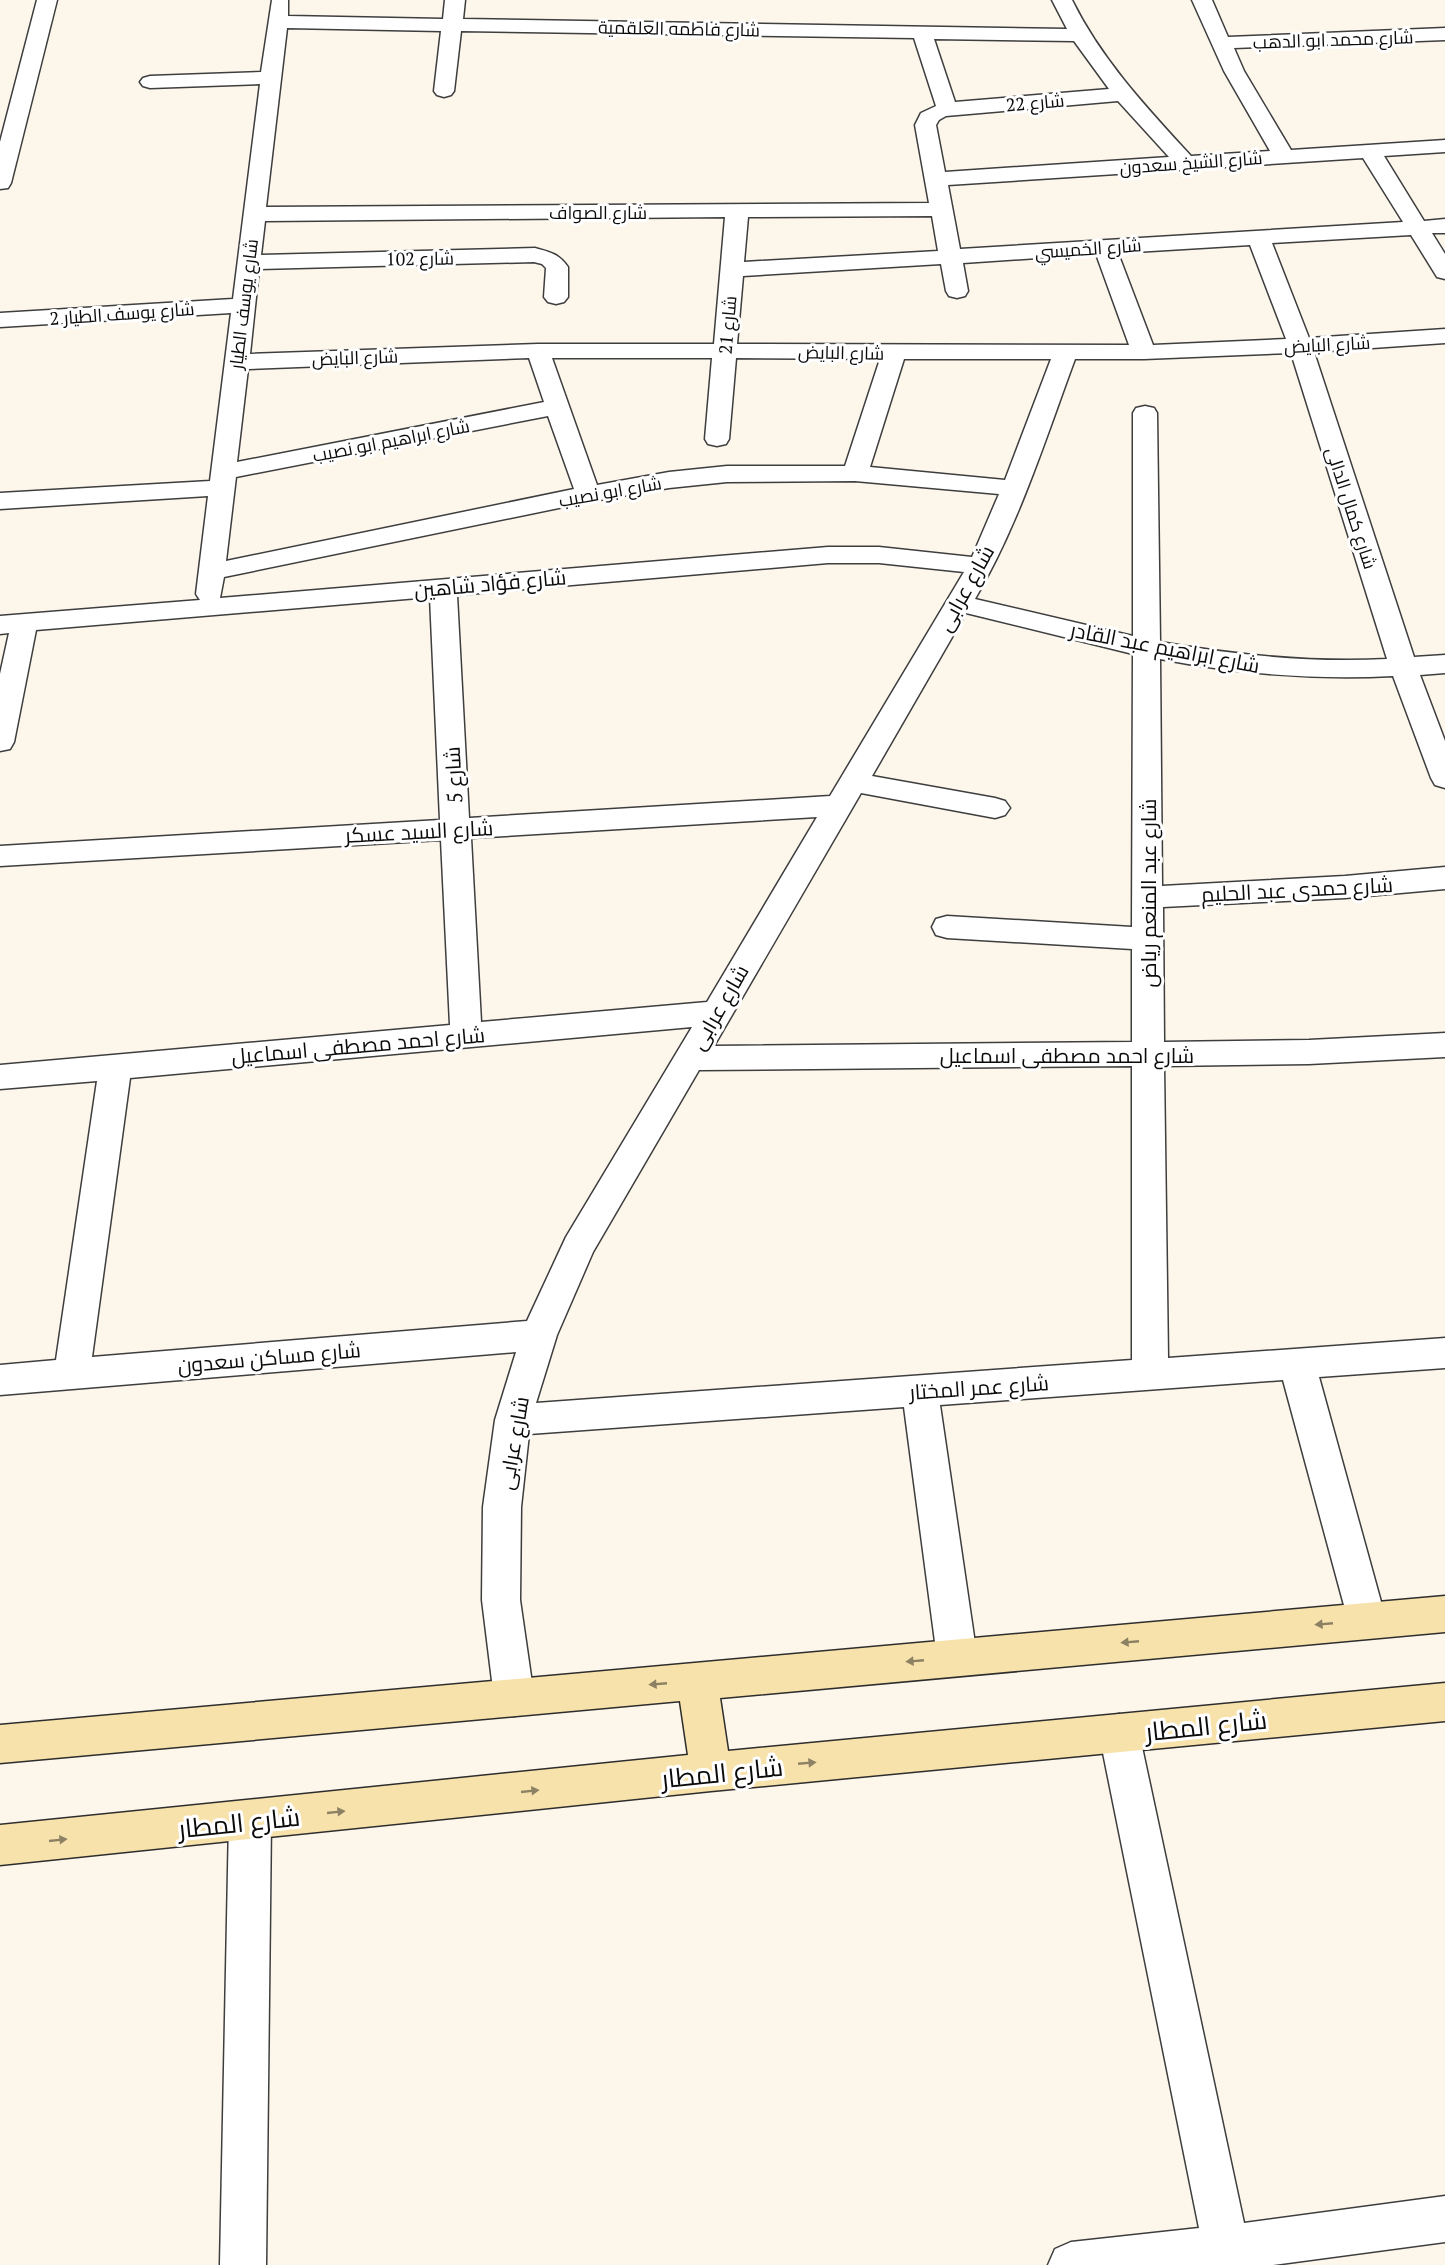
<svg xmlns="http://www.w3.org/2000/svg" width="1445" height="2265" viewBox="0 0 1445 2265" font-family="'PT Serif',Cairo,serif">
<rect width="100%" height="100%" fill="#fdf6eb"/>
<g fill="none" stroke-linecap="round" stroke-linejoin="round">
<g stroke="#3e3e3e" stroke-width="3">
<g id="street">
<path d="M37 0H57L11 183 8 188 0 189V142Z"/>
<path d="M272 0H288V16L443 19 445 0H465L463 19 1067 29 1052 0H1072C1101 59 1146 107 1191 156L1270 151 1224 71 1192 0H1212L1228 37 1445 28V40L1234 48 1244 71 1291 150 1445 140V152L1384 156 1424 221 1445 219V233H1432L1445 254V279L1437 277 1411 235 1272 243 1309 338 1445 329V343L1314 352 1414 657 1445 655V673L1420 675 1445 741V788L1435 785 1431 778 1393 676C1314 680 1238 674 1160 659L1162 886 1345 876 1445 867V889L1345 898 1163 907 1164 1042 1309 1040 1445 1033V1057L1309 1064 1164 1066 1168 1358 1445 1338V1368L1319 1377 1386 1620 1381 1633 1367 1638 1353 1633 1348 1620 1283 1380 940 1405 977 1657 971 1670 957 1675 943 1670 937 1657 904 1407 529 1434 521 1507 520 1600 534 1697 528 1710 514 1716 500 1710 494 1697 482 1600 483 1507 495 1420 516 1352 0 1395V1365L56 1360 97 1081 0 1089V1065L450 1025 441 840 0 866V846L440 820 430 597 36 630 14 742 10 749 0 751V674L9 633 0 634V616L200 600 196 594 208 496 0 509V493L210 481 231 313 0 327V313L233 299 260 84 150 88 143 86 140 82 143 78 150 76 261 72ZM287 28 441 31 434 91 437 95 444 97 451 95 454 91 461 31 914 38 936 106 921 113 915 125 929 203 266 207ZM934 39 1074 41 1109 89 955 102ZM1118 101 1169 157 945 172 936 125 939 120 946 116ZM1363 158 1403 222 960 249 948 185ZM932 216 938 251 744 262 748 217ZM725 217 714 344H538L250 354 259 269 534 262 542 264 546 268 544 297 548 302 556 304 564 302 568 297V267C559 254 550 252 535 248L261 255 265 221ZM1250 245 1286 339 1153 345 1118 253ZM1096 254 1129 345 737 344 743 276 941 264 946 291 949 296 957 298 965 296 968 291 963 263ZM1291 353 1387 659C1310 663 1235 655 1160 642L1157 413 1154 408 1145 406 1136 408 1133 413V636L975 599C1019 524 1045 440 1075 359H1144ZM529 358 544 402 237 462 248 369ZM552 358H712L705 439 708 444 717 446 726 444 729 439 736 358 880 359 845 466H727L669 472 597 485ZM904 359H1051L1005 480 870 467ZM548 416 574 489 226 561 236 477ZM855 481 999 494 972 557 879 547H828L220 598 224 577 588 502 669 488 727 482ZM828 563H879L964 572 830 796 469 818 457 595ZM966 613 1133 654 1132 927 947 916 936 919 932 927 936 935 947 938 1132 949V1042L714 1046 861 793 995 818 1005 815 1010 808 1005 801 995 798 872 776ZM817 817 707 1002 481 1022 471 838ZM692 1027 566 1237 527 1321 92 1357 130 1078ZM1132 1066V1360L536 1403 557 1335 593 1252 699 1070Z"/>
<path d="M1119 1714 1133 1720 1139 1733 1244 2223 1445 2196V2242L1273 2265H1048L1055 2249 1071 2242 1199 2228 1099 1733 1105 1720Z"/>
<path d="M250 1801 265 1807 271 1821 266 2265H220L229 1821 235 1807Z"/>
</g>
</g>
<g stroke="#2d2d2d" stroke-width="3">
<path id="secondary" d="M1445 1596V1632L720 1698 728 1751 1445 1683V1721L711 1791 0 1865V1825L688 1755 680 1701 0 1763V1725Z"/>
</g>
<use href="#street" fill="#fff" fill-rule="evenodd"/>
<use href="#secondary" fill="#f7e2ac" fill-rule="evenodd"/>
</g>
<defs><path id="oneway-solid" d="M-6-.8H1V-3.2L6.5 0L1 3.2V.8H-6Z" transform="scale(1.5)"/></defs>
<g fill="#8d8164">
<use href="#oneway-solid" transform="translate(1324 1624) rotate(175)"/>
<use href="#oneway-solid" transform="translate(1130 1642) rotate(175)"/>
<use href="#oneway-solid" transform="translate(915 1661) rotate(175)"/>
<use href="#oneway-solid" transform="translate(658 1684) rotate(175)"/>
<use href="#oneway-solid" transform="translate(807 1763) rotate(-5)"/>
<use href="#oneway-solid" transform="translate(530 1791) rotate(-6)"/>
<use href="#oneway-solid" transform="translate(336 1812) rotate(-6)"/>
<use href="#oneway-solid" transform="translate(58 1840) rotate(-6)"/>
</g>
<g text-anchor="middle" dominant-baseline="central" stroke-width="6" stroke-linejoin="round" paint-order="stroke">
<g font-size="18" fill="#0b0b0b" stroke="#fff">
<text transform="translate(679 28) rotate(1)">شارع فاطمه العلقمية</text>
<text transform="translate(1333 39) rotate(-2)">شارع محمد ابو الدهب</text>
<text transform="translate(1035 102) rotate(-5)">شارع 22</text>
<text transform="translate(1191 162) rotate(-4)">شارع الشيخ سعدون</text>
<text x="598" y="212">شارع الصواف</text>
<text transform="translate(1088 248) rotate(-4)">شارع الخميسي</text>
<text transform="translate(420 258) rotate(-1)">شارع 102</text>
<text transform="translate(243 304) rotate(-83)">شارع يوسف الطيار</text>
<text transform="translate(122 313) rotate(-4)">شارع يوسف الطيار 2</text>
<text transform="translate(727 325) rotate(-85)">شارع 21</text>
<text transform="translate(1327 344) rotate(-3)">شارع البايض</text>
<text transform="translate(841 352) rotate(1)">شارع البايض</text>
<text transform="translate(355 357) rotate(-2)">شارع البايض</text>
<text transform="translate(391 440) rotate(-11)">شارع ابراهيم ابو نصيب</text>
<text transform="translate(610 491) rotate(-10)">شارع ابو نصيب</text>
<text transform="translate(1352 508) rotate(72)">شارع كمال الدالى</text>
</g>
<g font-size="21" fill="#0b0b0b" stroke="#fff">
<text transform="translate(490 583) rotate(-5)">شارع فؤاد شاهين</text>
<text transform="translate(965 588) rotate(-61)">شارع عرابى</text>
<text transform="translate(1165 647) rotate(11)">شارع ابراهيم عبد القادر</text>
<text transform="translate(453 775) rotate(-93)">شارع 5</text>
<text transform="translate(419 831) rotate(-3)">شارع السيد عسكر</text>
<text transform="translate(1297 889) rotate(-3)">شارع حمدى عبد الحليم</text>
<text transform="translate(1148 893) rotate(-90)">شارع عبد المنعم رياض</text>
<text transform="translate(719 1007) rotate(-60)">شارع عرابى</text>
<text transform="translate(358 1045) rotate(-5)">شارع احمد مصطفى اسماعيل</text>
<text x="1067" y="1055">شارع احمد مصطفى اسماعيل</text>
<text transform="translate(269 1357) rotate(-5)">شارع مساكن سعدون</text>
<text transform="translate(979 1387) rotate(-4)">شارع عمر المختار</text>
<text transform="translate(513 1443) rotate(-80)">شارع عرابى</text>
</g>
<g font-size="26" fill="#0b0b0b" stroke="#fff">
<text transform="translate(1206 1725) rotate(-6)">شارع المطار</text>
<text transform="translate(722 1772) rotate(-6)">شارع المطار</text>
<text transform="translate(239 1822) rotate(-6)">شارع المطار</text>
</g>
</g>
</svg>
